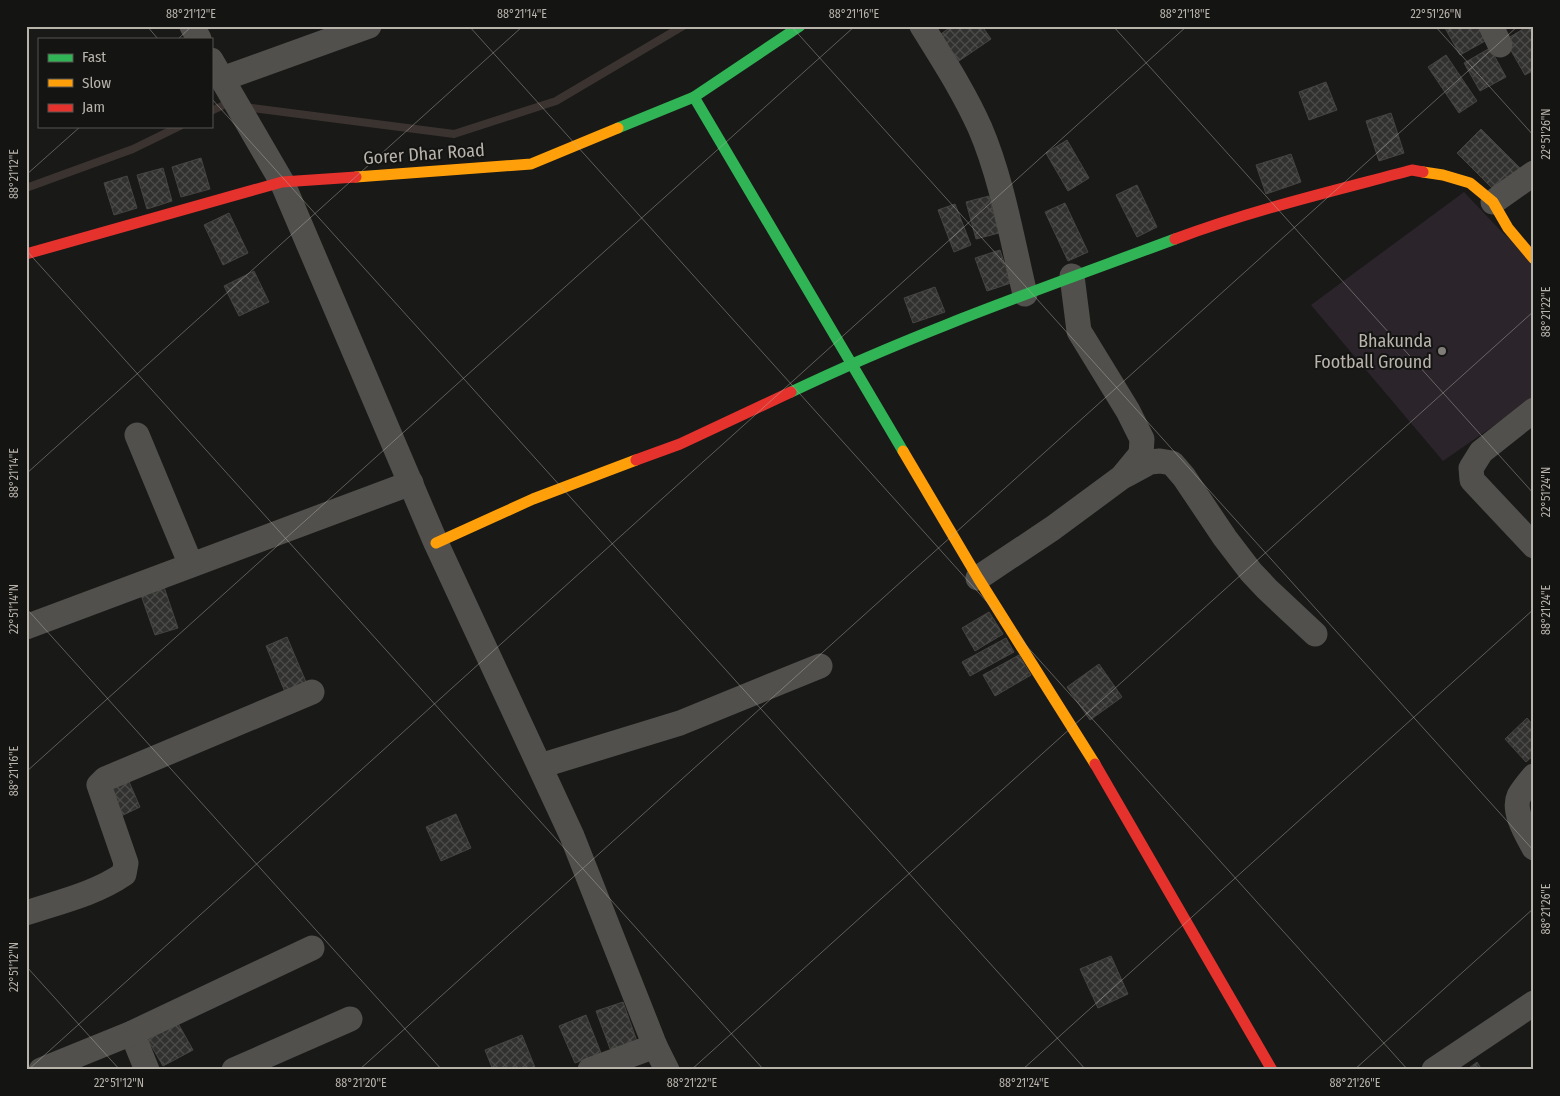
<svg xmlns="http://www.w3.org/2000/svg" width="1560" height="1096" viewBox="0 0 1560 1096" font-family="'Fira Sans Condensed',sans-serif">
<defs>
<pattern id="building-cross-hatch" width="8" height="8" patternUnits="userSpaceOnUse" patternTransform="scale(1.25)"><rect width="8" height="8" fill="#313130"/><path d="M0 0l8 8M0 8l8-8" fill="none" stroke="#4d4c4b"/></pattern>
</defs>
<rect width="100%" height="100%" fill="#191918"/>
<path fill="#2b242b" d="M1464 192 1502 232 1534 260V398L1443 461 1311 305Z"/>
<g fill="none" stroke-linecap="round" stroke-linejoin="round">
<g stroke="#3b332f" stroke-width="8">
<path d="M245 107 454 134 556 101 683 26"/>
<path d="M211 111 226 104 231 105"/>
<path d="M26 188 133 149 180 126"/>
</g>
</g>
<g fill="url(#building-cross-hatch)" stroke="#454441">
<path d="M952 26H982L991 39 956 63 938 36Z"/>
<path d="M1444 26H1479L1487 40 1460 55Z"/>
<path d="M1528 26H1531L1534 31V70L1525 75 1505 40Z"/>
<path d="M1490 48 1506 77 1480 91 1464 63Z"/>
<path d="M1446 55 1477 101 1459 113 1428 67Z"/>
<path d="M1326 82 1337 110 1309 120 1299 92Z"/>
<path d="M1391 113 1404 153 1379 161 1366 121Z"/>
<path d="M1481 129 1522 170 1498 194 1457 153Z"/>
<path d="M1067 140 1089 178 1068 191 1046 153Z"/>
<path d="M1291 154 1301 182 1266 194 1256 165Z"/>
<path d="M201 158 210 189 181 197 172 167Z"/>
<path d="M163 168 172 201 147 209 137 175Z"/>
<path d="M127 176 137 208 114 215 104 183Z"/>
<path d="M1137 185 1157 227 1137 237 1116 195Z"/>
<path d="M989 196 999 233 976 239 966 202Z"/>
<path d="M1065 203 1088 252 1068 261 1045 212Z"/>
<path d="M955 204 971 245 954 252 938 210Z"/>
<path d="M229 213 248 253 223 265 204 225Z"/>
<path d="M1000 250 1011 283 987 291 975 258Z"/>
<path d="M254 271 269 302 239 316 224 286Z"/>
<path d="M935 287 945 312 913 323 904 298Z"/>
<path d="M164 587 178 628 155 635 141 595Z"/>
<path d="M989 612 1003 634 975 651 962 628Z"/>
<path d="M287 637 306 682 285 692 266 646Z"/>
<path d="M1006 638 1014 652 970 676 962 662Z"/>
<path d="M1019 655 1031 675 995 696 983 675Z"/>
<path d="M1099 664 1122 697 1090 720 1067 687Z"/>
<path d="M1527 718 1534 726V755L1526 762 1505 739Z"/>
<path d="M127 777 140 807 117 818 103 788Z"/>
<path d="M456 814 471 848 441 861 426 827Z"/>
<path d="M1111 956 1128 994 1098 1008 1080 969Z"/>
<path d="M623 1002 638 1044 612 1054 596 1011Z"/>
<path d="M586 1015 601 1053 575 1063 559 1026Z"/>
<path d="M175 1018 193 1050 163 1066 145 1035Z"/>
<path d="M522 1035 536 1070H493L485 1050Z"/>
<path d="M1477 1062 1482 1070H1466Z"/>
</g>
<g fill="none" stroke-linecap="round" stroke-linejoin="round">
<g stroke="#51504d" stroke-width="25">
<path d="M192 26 199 39"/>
<path d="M922 26C943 60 964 92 980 128 1002 179 1012 240 1025 294"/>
<path d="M1491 26 1500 45"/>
<path d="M211 60 282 182 436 543 572 836 655 1046 667 1070"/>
<path d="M222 79 369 26"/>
<path d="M1493 202 1534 173"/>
<path d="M1534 410 1481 452 1471 468 1472 480 1534 546"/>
<path d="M137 435 191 565"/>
<path d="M1126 475 1150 462 1160 461 1172 463 1184 477 1225 538 1251 572 1267 589 1315 634"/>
<path d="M978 578 1053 528 1122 477 1141 454 1142 439 1128 411 1079 331 1072 276"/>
<path d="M26 627 411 483"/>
<path d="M540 766 680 723 820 666"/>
<path d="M1534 776C1529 782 1523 789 1519 796 1512 811 1527 835 1534 848"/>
<path d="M26 913C59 902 95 894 124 874L126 863 99 785 105 779 312 692"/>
<path d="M132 1033 147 1070"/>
<path d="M41 1070 132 1033 312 948"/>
<path d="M234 1070 350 1019"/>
<path d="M590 1070 655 1046"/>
<path d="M1434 1070 1534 1003"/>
</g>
<g stroke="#30b455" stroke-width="11">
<path d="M694 97 903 451"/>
<path d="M618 128 694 97 800 26"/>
<path d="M791 392C916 332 1046 287 1175 239"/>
</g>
<g stroke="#ff9f0a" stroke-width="11">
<path d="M1423 172 1443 175 1470 183 1493 202 1508 228 1534 259"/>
<path d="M356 177 531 164 618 128"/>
<path d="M903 451 978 578 1095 764"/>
<path d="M436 543 533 499 636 460"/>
</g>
<g stroke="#e5322d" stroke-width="11">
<path d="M1175 239C1252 210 1333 191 1412 170L1423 172"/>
<path d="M26 254 282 182 356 177"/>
<path d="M636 460 680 444 791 392"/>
<path d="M1095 764 1272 1070"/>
</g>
</g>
<path fill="none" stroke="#b8b3ab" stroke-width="1" stroke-opacity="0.45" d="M147 26 158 39M469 26 1408 1070M791 26 1534 851M1113 26 1534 494M1435 26 1534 136M178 39 192 26M211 98 1086 1070M26 175 81 126M26 250 764 1070M26 474 523 26M26 608 442 1070M26 772 855 26M26 966 120 1070M28 1070 1187 26M359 1070 1518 26M691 1070 1534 311M1022 1070 1534 609M1354 1070 1534 908"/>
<circle fill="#807d78" stroke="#141413" stroke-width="2" cx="1442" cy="351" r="5"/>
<g text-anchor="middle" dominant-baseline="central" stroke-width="4" stroke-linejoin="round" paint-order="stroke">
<g font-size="18" fill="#b8b3ab" stroke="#141413">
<text transform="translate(424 154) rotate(-4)">Gorer Dhar Road</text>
</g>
<g font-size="18" fill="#b8b3ab" stroke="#141413" text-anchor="end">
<text x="1432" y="341">Bhakunda<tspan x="1432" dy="21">Football Ground</tspan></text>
</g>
</g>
<rect width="1560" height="1096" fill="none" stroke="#141413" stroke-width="55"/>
<rect x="38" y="38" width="175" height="90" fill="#141413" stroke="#565450"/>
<rect x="48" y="54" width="25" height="8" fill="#30b455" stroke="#565450"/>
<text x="82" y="62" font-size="15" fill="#b8b3ab">Fast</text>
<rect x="48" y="79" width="25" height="8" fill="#ff9f0a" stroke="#565450"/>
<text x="82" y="88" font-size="15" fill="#b8b3ab">Slow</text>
<rect x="48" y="104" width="25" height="8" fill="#e5322d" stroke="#565450"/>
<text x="82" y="112" font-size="15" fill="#b8b3ab">Jam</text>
<rect x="28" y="28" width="1504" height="1040" fill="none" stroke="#b8b3ab" stroke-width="2"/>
<g font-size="12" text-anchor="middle" fill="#b8b3ab">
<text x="191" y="18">88°21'12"E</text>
<text x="522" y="18">88°21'14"E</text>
<text x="854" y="18">88°21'16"E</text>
<text x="1185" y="18">88°21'18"E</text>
<text x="1436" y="18">22°51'26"N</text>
<text transform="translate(1546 134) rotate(-90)" y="4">22°51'26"N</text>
<text transform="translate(14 174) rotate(-90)" y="4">88°21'12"E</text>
<text transform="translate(1546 312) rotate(-90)" y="4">88°21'22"E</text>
<text transform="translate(14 473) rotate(-90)" y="4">88°21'14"E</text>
<text transform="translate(1546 492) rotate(-90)" y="4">22°51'24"N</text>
<text transform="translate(14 609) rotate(-90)" y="4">22°51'14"N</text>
<text transform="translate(1546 610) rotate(-90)" y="4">88°21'24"E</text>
<text transform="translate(14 771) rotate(-90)" y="4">88°21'16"E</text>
<text transform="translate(1546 909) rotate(-90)" y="4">88°21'26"E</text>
<text transform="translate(14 967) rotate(-90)" y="4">22°51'12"N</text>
<text x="119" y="1087">22°51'12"N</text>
<text x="361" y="1087">88°21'20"E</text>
<text x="692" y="1087">88°21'22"E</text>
<text x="1024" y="1087">88°21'24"E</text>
<text x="1355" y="1087">88°21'26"E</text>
</g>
</svg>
